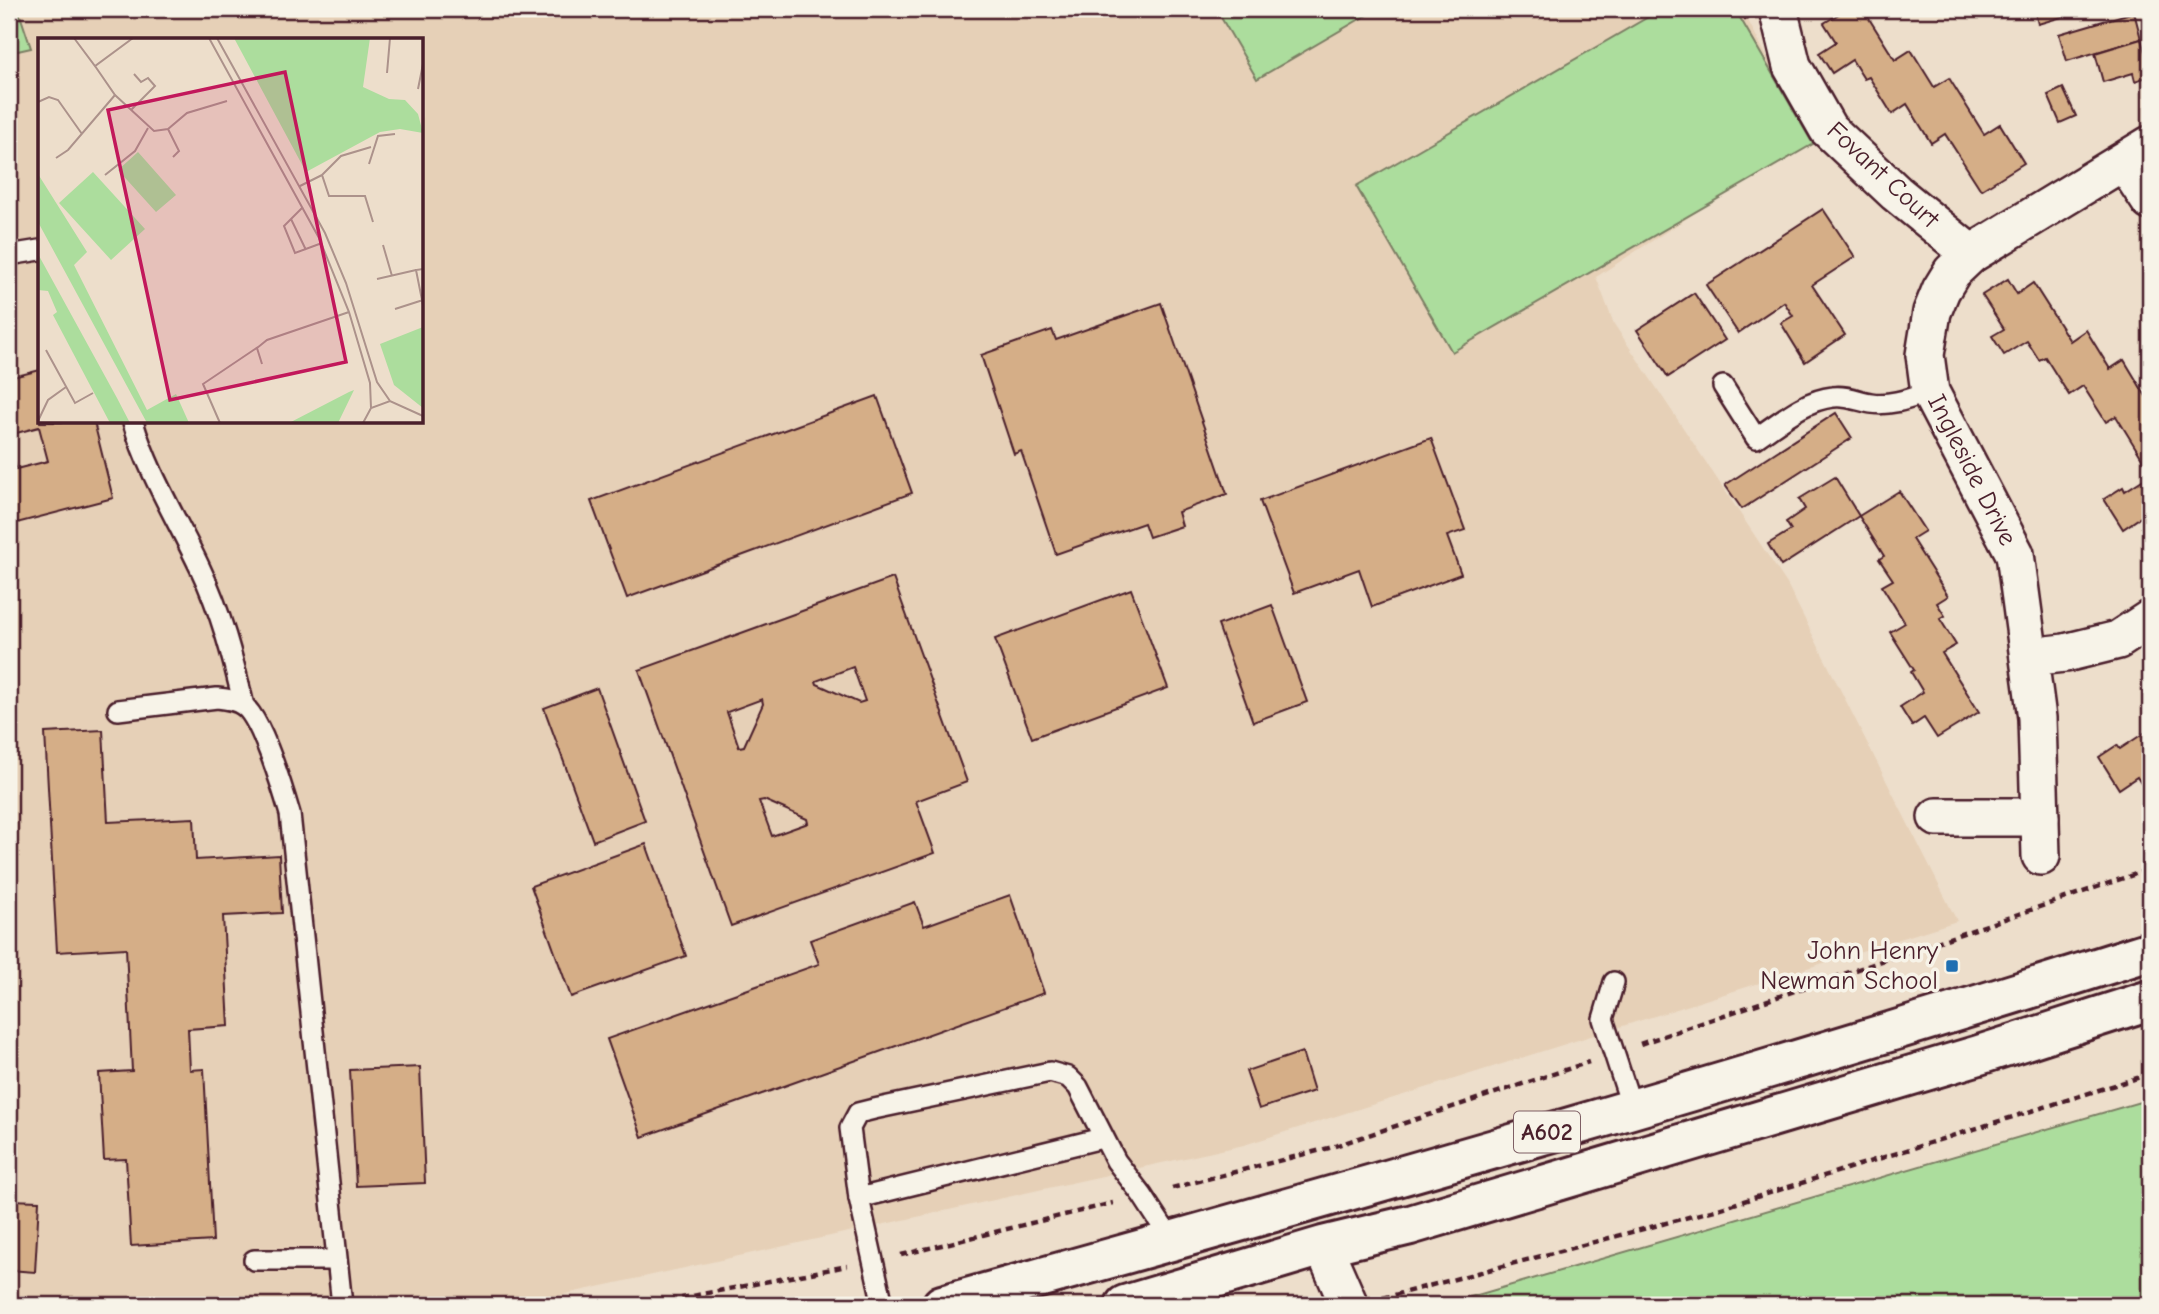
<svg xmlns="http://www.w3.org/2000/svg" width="2159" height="1314" viewBox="0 0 2159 1314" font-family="'Comic Neue',sans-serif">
<rect width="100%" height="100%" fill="#eddecb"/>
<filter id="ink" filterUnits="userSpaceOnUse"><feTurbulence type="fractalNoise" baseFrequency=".0143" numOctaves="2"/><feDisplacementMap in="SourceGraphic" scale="14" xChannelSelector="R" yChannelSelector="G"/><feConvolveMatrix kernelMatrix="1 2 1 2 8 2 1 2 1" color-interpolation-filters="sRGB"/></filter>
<g filter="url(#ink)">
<path fill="#e6d0b7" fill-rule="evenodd" d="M18 9H1742L1810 139 1596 277 1614 324 1787 584 1957 921 1244 1145 525 1303 511 1305H9V53L31 48ZM40 40H422V422H40Z"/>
<g fill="#acdd9d" stroke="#7b7e64" stroke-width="2">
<path d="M9 9H18L31 48 9 53Z"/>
<path d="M1216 9H1377L1257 79Z"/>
<path d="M1662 9H1735L1813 144 1452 352 1356 186Z"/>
<path d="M2150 1099V1305H1443Z"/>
</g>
<g fill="#d5ae87" stroke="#4a1f2b" stroke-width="2" fill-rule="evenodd">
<path d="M1739 9H1761L1745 19Z"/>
<path d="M1847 9H1863L1895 60 1911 50 1934 87 1949 78 1984 134 2000 124 2024 163 1981 190 1945 134 1931 143 1907 104 1892 114 1869 77 1864 79 1852 60 1832 73 1819 53 1836 42 1824 23Z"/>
<path d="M2034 9H2089L2038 24Z"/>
<path d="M2134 12 2141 39 2067 61 2059 34Z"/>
<path d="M2141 39 2147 59 2150 58V76L2135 81 2133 73 2103 82 2095 53Z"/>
<path d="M2063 88 2076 116 2060 123 2048 95Z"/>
<path d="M1823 209 1855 257 1812 285 1845 335 1805 362 1781 323 1793 316 1784 302 1738 333 1706 285Z"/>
<path d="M2008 279 2017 294 2033 283 2070 341 2086 330 2110 369 2124 360 2150 403V471L2116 416 2106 422 2083 386 2069 395 2045 357 2039 360 2027 341 2004 355 1992 336 2004 329 1982 295Z"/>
<path d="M1694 293 1725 340 1668 377 1637 330Z"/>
<path d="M1161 303 1227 494 1178 512 1182 526 1149 537 1144 523 1056 554 1021 451 1014 454 981 355 1052 330 1056 340Z"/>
<path d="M40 370V422H94L113 498 9 525V442L16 469 48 461 39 427 9 435V378Z"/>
<path d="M877 396 912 493 627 598 591 501Z"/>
<path d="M1836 413 1852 438 1742 509 1725 485Z"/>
<path d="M1431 438 1465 530 1447 536 1461 574 1372 607 1359 569 1294 593 1260 501Z"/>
<path d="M2150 475V531L2141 517 2123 529 2104 499 2123 487 2125 491Z"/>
<path d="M1835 477 1859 516 1781 566 1768 544 1791 530 1786 522 1805 509 1799 499Z"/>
<path d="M1899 491 1925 531 1912 539 1948 596 1937 603 1945 616 1940 619 1956 645 1942 653 1979 712 1937 738 1924 718 1912 726 1900 707 1923 692 1911 672 1914 670 1890 632 1905 623 1882 586 1893 580 1879 559 1884 556 1859 516Z"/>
<path d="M893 578 967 782 916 801 935 853 731 926 639 670ZM853 667 865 701 859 703 817 684 816 681ZM762 699 763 704 744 746 739 747 727 712ZM764 800 807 819 808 823 772 836 759 801Z"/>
<path d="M1131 589 1168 688 1032 738 995 639Z"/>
<path d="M1272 605 1307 702 1253 722 1218 625Z"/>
<path d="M597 688 645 821 593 841 544 708Z"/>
<path d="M2150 729V787L2145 790 2137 777 2119 789 2099 757 2117 745 2120 749Z"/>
<path d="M103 730 108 822 194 818 196 860 279 855 282 913 223 916 229 1026 188 1029 190 1070 204 1069 213 1241 131 1246 126 1159 104 1160 99 1073 132 1071 126 948 57 952 45 733Z"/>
<path d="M646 844 686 956 571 997 531 886Z"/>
<path d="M1010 895 1044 993 642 1137 607 1039 819 964 810 940 915 902 924 926Z"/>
<path d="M1302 1052 1314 1091 1259 1109 1246 1071Z"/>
<path d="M420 1067 425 1183 356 1186 350 1070Z"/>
<path d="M9 1200 39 1201 35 1272 9 1270Z"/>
</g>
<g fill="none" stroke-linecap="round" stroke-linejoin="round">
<g stroke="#4a1f2b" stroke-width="24">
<g id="lane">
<path d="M9 255 40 250"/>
<path d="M1723 386 1756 438C1780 422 1804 400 1833 397 1847 395 1858 401 1871 403 1891 406 1911 398 1930 392"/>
<path d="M133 422C148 473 177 519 200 568 221 612 233 658 244 706"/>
<path d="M118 710 217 698C227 699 236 700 244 706 262 720 283 790 290 814L342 1305"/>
<path d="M1614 982 1603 1019 1632 1108"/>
<path d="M859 1198 1102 1138"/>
<path d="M254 1260H336"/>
<path d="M883 1305 859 1198 850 1128 858 1113 874 1109 1050 1072 1068 1077 1078 1087 1116 1161 1142 1195 1172 1241"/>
</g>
</g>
<g stroke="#4a1f2b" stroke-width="42">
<g id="street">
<path d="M1778 9 1792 66 1828 129 1896 193 1971 254"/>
<path d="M2125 163 2150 201"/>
<path d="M2029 657 2065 653 2118 640 2150 619"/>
<path d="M1937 817H2040"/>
<path d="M2041 856 2037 718 2015 554 1930 392 1925 355 1932 312 1941 290 1952 272 1971 254 2150 145"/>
<path d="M1323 1246 1349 1305"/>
</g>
</g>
<g stroke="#4a1f2b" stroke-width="44">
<g id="primary">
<path d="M942 1305C1346 1193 1750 1078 2150 951"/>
<path d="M1125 1305 1323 1246 1410 1225 1979 1055 2150 1000"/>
</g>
</g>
<g stroke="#4a1f2b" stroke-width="4.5" stroke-dasharray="7 5" stroke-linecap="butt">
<path d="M1640 1044 2150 869"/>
<path d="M1172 1188 1329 1148 1589 1062"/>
<path d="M901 1255 1113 1203"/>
<path d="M1383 1298 1715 1210 2150 1074"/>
<path d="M646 1305 847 1266"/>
</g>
<use href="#lane" stroke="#f7f3e8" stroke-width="19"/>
<use href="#street" stroke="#f7f3e8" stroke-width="37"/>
<use href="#primary" stroke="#f7f3e8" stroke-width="38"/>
</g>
</g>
<rect fill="#1f6fb2" stroke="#f7f3e8" stroke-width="2.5" x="1945" y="959" width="14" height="14" rx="3.5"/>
<g text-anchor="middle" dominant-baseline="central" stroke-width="7" stroke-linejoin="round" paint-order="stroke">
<rect fill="#f7f3e8" stroke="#7e5f64" stroke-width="2" x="1514" y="1111.5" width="66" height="41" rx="5"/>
<g font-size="24" font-weight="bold" fill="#4a1f2b">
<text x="1547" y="1132">A602</text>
</g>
<g font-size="26" fill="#4a1f2b" stroke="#f7f3e8">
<text transform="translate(1883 175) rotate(43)">Fovant Court</text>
<text transform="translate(1972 470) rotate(63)">Ingleside Drive</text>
</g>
<g font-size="26" fill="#4a1f2b" stroke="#f7f3e8" text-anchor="end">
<text x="1938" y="951">John Henry<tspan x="1938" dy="30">Newman School</tspan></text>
</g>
</g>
<g transform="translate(38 38)">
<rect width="385" height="385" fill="#eddecb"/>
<path d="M196 0H332L325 49 351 61 367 62 380 76 385 95 362 91 342 94 268 134ZM100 114 138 157 118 174 80 132ZM55 134 107 191 73 222 21 165ZM0 136 49 214 36 227 109 372 138 356 151 385H109L0 184ZM0 216 79 360 92 385H72L15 277 19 274 10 253 0 252ZM385 289V370L356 347 342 306ZM316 352 300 385H251L311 354Z" fill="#acdd9d"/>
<path fill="none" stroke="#ac928b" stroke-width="2" d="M36 0 57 28 95 0M171 0 281 200 311 274 332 345 333 370M179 0 287 195 308 245 339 344 352 363M57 28 77 57 116 93 130 91 149 75 189 63M349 35 352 0M380 51 385 26M0 64 11 59 20 62 44 96M93 72 117 48 110 40 103 44 96 36M130 91 141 113 135 119M18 120 30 112 77 57M331 126 340 98 357 96M67 137 97 113 110 90M284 137 303 118 333 109M262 148 284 137 291 158H327L335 184M265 169 246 188 257 215 284 205M253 181 268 212M345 207 354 238M385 231 378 232 385 267M339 241 378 232M357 271 385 262M8 312 37 365 55 355M224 326 219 310 229 302 311 274M0 383 10 362 28 349M182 385 165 346 220 309M325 385 333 370 352 363 385 378"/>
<path fill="#c2185b" fill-opacity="0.15" stroke="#c2185b" stroke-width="3.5" d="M247 34 308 324 132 362 70 72Z"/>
<rect width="385" height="385" fill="none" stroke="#4a1f2b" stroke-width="3.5"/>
</g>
<rect width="2159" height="1314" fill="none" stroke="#f7f3e8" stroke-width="35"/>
<rect x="18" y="18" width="2124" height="1279" fill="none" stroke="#4a1f2b" stroke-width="2.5" filter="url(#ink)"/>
</svg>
